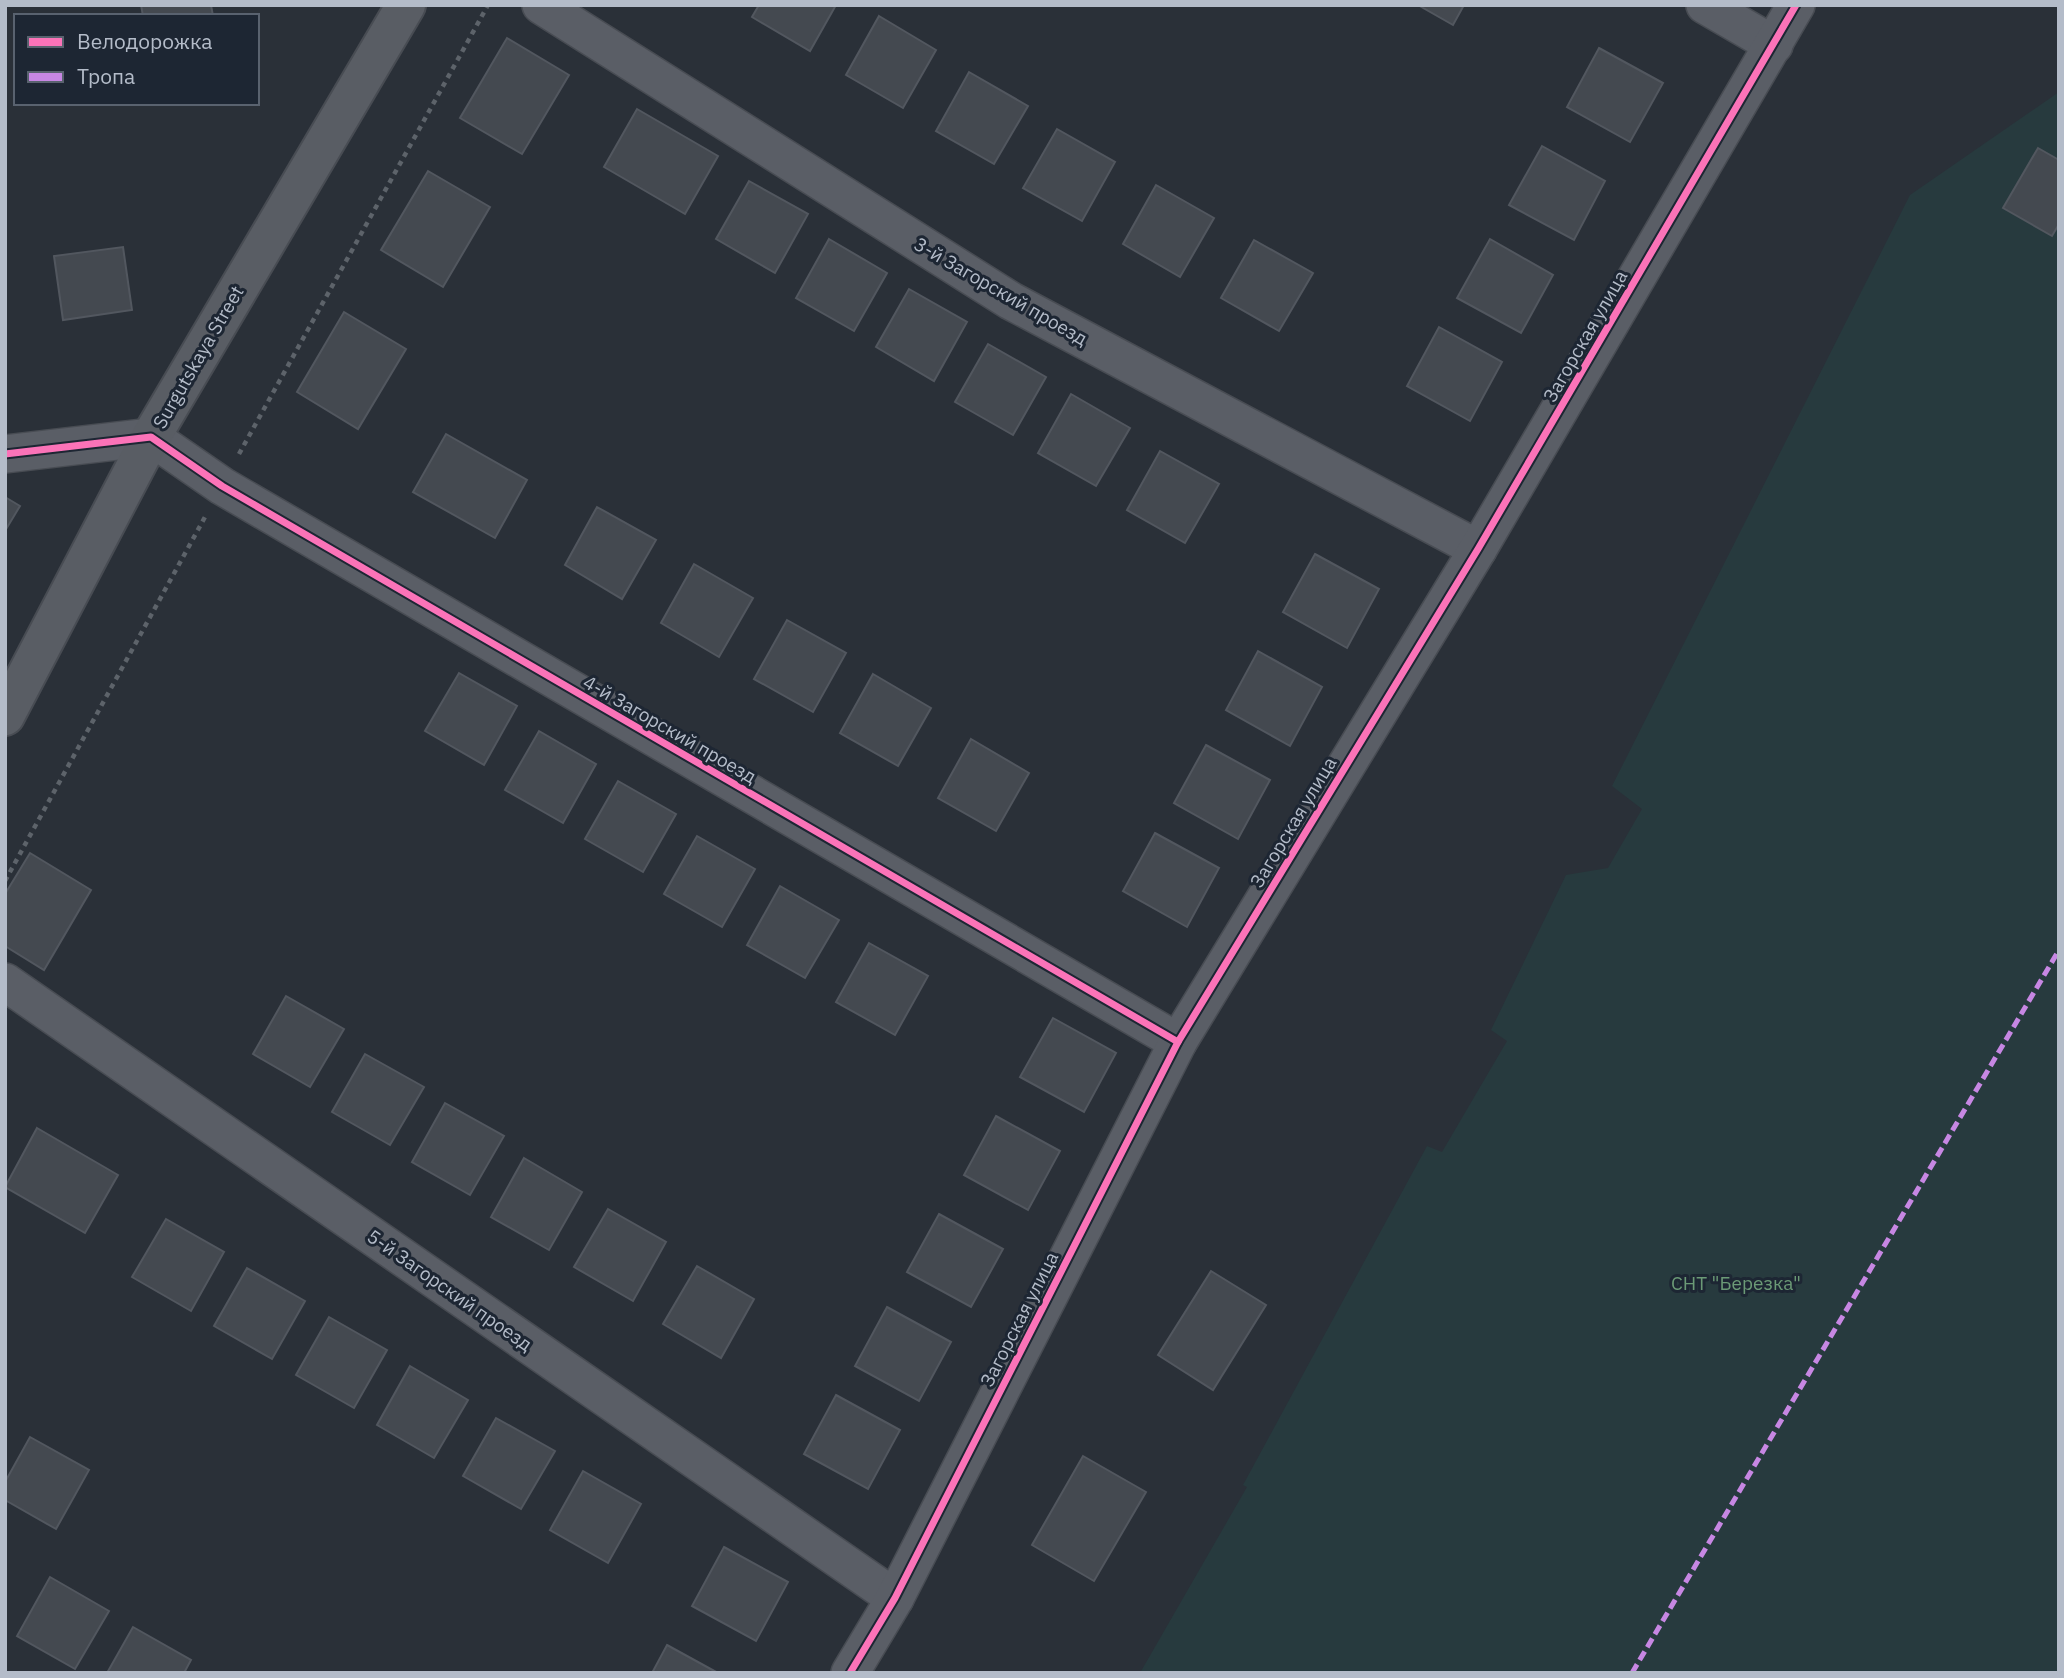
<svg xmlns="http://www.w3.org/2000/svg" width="2064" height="1678" viewBox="0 0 2064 1678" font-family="'IBM Plex Sans',sans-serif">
<rect width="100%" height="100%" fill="#2a3038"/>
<path fill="#273a3e" d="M2059 92V1673H1140L1247 1487 1243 1485 1427 1146 1442 1152 1507 1041 1491 1030 1566 875 1608 868 1642 809 1612 786 1910 195Z"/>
<g fill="#444950" stroke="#52575f" stroke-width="2">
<path d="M141 5H211L213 16H143Z"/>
<path d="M759 5H836L810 51 752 17Z"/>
<path d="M1418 5H1464L1453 25Z"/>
<path d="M879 16 936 50 903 108 846 75Z"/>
<path d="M507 38 569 75 522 154 460 118Z"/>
<path d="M1599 48 1663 83 1630 142 1567 107Z"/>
<path d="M969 72 1028 106 994 164 936 131Z"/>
<path d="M637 109 718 156 685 214 604 167Z"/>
<path d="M1057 129 1115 162 1082 221 1023 188Z"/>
<path d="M1542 146 1605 181 1574 240 1509 205Z"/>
<path d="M2038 148 2059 160V224L2052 236 2003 208Z"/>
<path d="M428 171 490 207 443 287 381 250Z"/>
<path d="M749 181 808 214 775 273 716 239Z"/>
<path d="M1156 185 1214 218 1180 277 1123 244Z"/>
<path d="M829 239 887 273 854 331 796 298Z"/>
<path d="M1490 239 1553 275 1521 333 1457 298Z"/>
<path d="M1254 240 1313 273 1279 331 1221 298Z"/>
<path d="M123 247 132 310 63 320 54 256Z"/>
<path d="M909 289 967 322 934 381 876 347Z"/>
<path d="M344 312 406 349 358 429 297 392Z"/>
<path d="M1439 327 1502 362 1470 421 1407 386Z"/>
<path d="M988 344 1046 377 1013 435 955 402Z"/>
<path d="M1071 394 1130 428 1096 486 1038 453Z"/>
<path d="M446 434 527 480 495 538 413 492Z"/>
<path d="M1160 451 1219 484 1185 543 1127 510Z"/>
<path d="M5 497 20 506 5 531Z"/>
<path d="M597 507 656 540 622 599 565 565Z"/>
<path d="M1315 554 1379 589 1347 648 1283 612Z"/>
<path d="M694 564 753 598 719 657 661 623Z"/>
<path d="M787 620 846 653 813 712 754 679Z"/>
<path d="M1258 651 1322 687 1290 746 1226 710Z"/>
<path d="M459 673 517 706 484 765 425 731Z"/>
<path d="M873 674 931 708 898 766 840 733Z"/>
<path d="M539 731 596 764 563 823 505 790Z"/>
<path d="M971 739 1029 773 996 831 938 798Z"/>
<path d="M1206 745 1270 780 1238 839 1174 803Z"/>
<path d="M618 781 676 814 643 872 585 839Z"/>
<path d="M1155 833 1219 868 1187 927 1123 891Z"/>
<path d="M697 836 755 869 722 927 664 894Z"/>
<path d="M30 853 91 890 44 970 5 946V894Z"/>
<path d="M780 886 839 920 805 978 747 945Z"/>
<path d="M869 943 928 976 895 1035 836 1002Z"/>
<path d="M286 996 344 1029 310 1087 253 1054Z"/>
<path d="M1053 1018 1116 1053 1084 1112 1020 1077Z"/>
<path d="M365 1054 424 1087 390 1145 332 1112Z"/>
<path d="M445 1103 504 1136 470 1195 412 1162Z"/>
<path d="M996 1116 1060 1151 1028 1210 964 1175Z"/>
<path d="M37 1128 118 1175 85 1233 5 1187Z"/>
<path d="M524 1158 582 1192 549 1250 491 1217Z"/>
<path d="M608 1209 666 1242 633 1301 574 1267Z"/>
<path d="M939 1214 1003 1249 971 1307 907 1272Z"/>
<path d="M166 1219 224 1252 191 1311 132 1277Z"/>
<path d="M697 1266 754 1299 721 1358 663 1324Z"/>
<path d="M247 1268 305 1301 272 1359 214 1326Z"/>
<path d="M1211 1271 1266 1305 1213 1390 1158 1355Z"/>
<path d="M887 1307 951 1342 919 1401 855 1366Z"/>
<path d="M329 1317 387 1350 354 1408 296 1375Z"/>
<path d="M410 1366 468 1400 434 1458 377 1425Z"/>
<path d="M836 1395 900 1430 868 1489 804 1454Z"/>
<path d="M496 1418 555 1451 521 1509 463 1476Z"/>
<path d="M30 1437 89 1470 56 1529 5 1500V1482Z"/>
<path d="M1083 1456 1146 1492 1094 1581 1032 1545Z"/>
<path d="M583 1471 641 1504 608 1563 550 1530Z"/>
<path d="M724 1547 788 1582 756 1641 692 1606Z"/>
<path d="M50 1577 109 1611 75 1669 17 1636Z"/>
<path d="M133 1627 191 1660 184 1673H107Z"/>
<path d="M667 1645 718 1673H652Z"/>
</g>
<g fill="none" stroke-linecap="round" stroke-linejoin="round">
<g stroke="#484c53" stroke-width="40">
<g id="street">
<path d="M541 5 1011 301 1478 549"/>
<path d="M1705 5 1774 45"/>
<path d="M5 454 151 437 222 486 1178 1042"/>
<path d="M5 982 895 1598"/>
<path d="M850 1673 895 1598 1178 1042 1478 549 1796 5"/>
</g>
</g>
<g stroke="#484c53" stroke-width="42">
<path id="secondary" d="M5 716 151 437 406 5"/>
</g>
<g stroke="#5d636a" stroke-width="4.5" stroke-dasharray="5 5" stroke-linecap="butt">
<path d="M239 454 488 5"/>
<path d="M5 881 205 517"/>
</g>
<use href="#street" stroke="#5a5e66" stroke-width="37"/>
<use href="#secondary" stroke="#595d64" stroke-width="38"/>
<path stroke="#c787e3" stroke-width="5" stroke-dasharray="10 5" stroke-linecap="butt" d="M1632 1673 2059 950"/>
<g stroke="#1d2633" stroke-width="11">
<g id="cycleway">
<path d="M5 454 151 437 222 486 1178 1042"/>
<path d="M850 1673 895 1598 1178 1042 1478 549 1796 5"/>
</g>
</g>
<use href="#cycleway" stroke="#fb73b8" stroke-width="7"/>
</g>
<g text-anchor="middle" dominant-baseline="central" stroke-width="6" stroke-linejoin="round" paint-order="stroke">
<g font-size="19" fill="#b4bcc9" stroke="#1d2633">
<text transform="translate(1001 291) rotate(30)">3-й Загорский проезд</text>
<text transform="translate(1585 336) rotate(-60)">Загорская улица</text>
<text transform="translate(198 357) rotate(-60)">Surgutskaya Street</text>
<text transform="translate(670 729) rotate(30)">4-й Загорский проезд</text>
<text transform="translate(1293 822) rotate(-59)">Загорская улица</text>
<text transform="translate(450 1290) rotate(35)">5-й Загорский проезд</text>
<text transform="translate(1019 1319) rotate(-63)">Загорская улица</text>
</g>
<g font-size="19" fill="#6b9a76" stroke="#1d2633">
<text x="1736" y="1283">СНТ "Березка"</text>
</g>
</g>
<rect width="2064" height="1678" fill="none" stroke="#b4bcc9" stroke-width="14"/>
<rect x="14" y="14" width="245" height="91" fill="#1d2633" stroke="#59626f" stroke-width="2"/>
<rect x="28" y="37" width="35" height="10" fill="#fb73b8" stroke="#59626f" stroke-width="2"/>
<text x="77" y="49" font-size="21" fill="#b4bcc9">Велодорожка</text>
<rect x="28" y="72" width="35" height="10" fill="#c787e3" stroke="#59626f" stroke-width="2"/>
<text x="77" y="84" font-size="21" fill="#b4bcc9">Тропа</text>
</svg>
